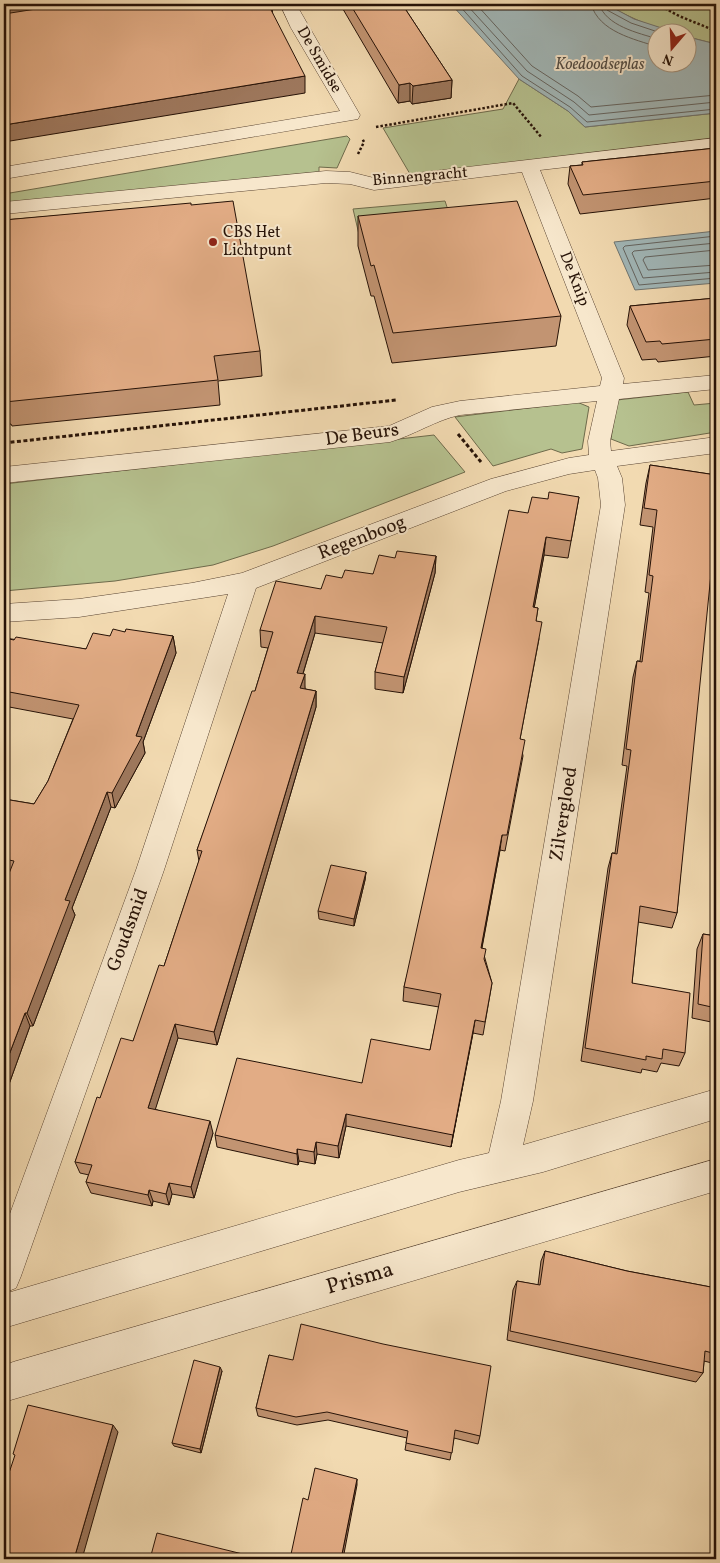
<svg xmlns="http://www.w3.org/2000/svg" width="720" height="1563" viewBox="0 0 720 1563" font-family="Vollkorn,serif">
<rect width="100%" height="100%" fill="#f2dab1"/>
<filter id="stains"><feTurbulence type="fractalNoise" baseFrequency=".004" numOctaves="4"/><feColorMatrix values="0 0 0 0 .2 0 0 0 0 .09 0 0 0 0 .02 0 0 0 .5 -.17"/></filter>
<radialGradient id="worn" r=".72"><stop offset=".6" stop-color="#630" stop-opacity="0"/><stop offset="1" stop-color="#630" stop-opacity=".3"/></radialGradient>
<g fill="#b6c18f" stroke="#6e6a4b">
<path d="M606 4H716V44L688 37V32C658 32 631 18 606 4Z"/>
<path d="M519 79 568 111 585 127 716 113V140L410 174 383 128 503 109Z"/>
<path d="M347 136 350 139 337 168 319 167V172L4 204V194Z"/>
<path d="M445 201 456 234 361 243 353 209Z"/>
<path d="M688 392 694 405 716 403V432L629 446 611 439 617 400Z"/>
<path d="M577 402 589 407 582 449 562 453 551 449 493 466 455 417Z"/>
<path d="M434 435 465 472 273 546 213 565 115 581 4 591V484Z"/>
</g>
<g fill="#a1b7b8" stroke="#707571">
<path d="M451 4H606L634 19 674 32H658V62H688V37L716 44V113L585 127 568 111 519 79Z"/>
<path d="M716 231V283L635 290 614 242Z"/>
</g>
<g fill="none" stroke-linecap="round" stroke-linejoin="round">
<g stroke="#646460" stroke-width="1">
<path d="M458 4 522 76 570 107 587 122 716 109"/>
<path d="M466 4 527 71 574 102 589 115 716 102"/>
<path d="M476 4 532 66 578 96 591 107 716 95"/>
<path d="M591 4C599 32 634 39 658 47"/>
<path d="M599 4C606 26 638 33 658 39"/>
<path d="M605 4 607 10 631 23 658 32"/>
<path d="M716 236 625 246 623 248 639 285 716 278"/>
<path d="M716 243 634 251 632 253 643 278 716 272"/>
<path d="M716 250 645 257 643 260 648 270 716 265"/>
</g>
<g stroke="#594432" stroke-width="1">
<g id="street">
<path d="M280 4H296L360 115 358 119 4 179V167L340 111 291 28Z"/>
<path d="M716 138V150L540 170 624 378 623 384 716 375V389L619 399 610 441 611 451 716 437V453L617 466 622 478 625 505 533 1101 523 1145 716 1089V1119L543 1172 459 1192 4 1328V1294L459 1160 489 1153 501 1101 601 505 598 478 595 470 569 474 506 491 256 588 164 870 21 1276 16 1288 4 1293V1230L136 870 228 594 79 617 4 622V604L79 599 192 583 242 573 491 479 569 458 589 455 588 441 597 401 460 415C436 420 414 435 390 442L4 483V467L389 426 432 407 460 401 600 386 602 378 522 172 374 190 350 184 326 183 4 214V202L326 171 350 172 374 178Z"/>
<path d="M716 1159V1191L4 1402V1366L13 1362Z"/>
</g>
</g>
<g stroke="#261207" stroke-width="2.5" stroke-dasharray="2.5 2" stroke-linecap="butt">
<path d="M657 4 679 16 716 31"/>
<path d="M376 127 513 103 542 138"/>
<path d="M358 154 364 142 362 138"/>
</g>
<g stroke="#261207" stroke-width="3" stroke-dasharray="4 2.5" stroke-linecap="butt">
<path d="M458 434 481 462"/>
<path d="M4 443 396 400"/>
</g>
<use href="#street" fill="#f7e7cc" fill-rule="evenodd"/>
</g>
<g fill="#c29472" stroke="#261207">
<path d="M340 4H402L452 80 451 98 412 104 410 101 398 103Z"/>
<path d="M716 148V198L580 214 568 184 570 166 582 165V162Z"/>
<path d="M191 205 260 351 262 376 218 381 220 405 12 426 11 424 4 425V220Z"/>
<path d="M358 216 561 316 556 346 392 363 374 296H371L358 246Z"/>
<path d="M716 298V356L658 362 656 359 642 360 627 325 630 306Z"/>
<path d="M650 465 716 475 677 913 672 928 638 922 632 983 685 1053 679 1066 661 1063 657 1072 642 1069 641 1073 581 1061 608 868 612 853H615L627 766 622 765 633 677 637 661H640L649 593 645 592 653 527 640 525 646 483Z"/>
<path d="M579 497 568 558 544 555 534 608H538L536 621 539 639 520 739 523 756 505 851 500 850 482 948 492 983 483 1035 473 1033 451 1147 346 1126 339 1158 317 1154 315 1164 299 1161 298 1165 217 1147 215 1135 362 1083 430 1050 439 1007 403 1001 404 987 528 513 548 499Z"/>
<path d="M436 556 435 573 403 693 375 689V672L383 643 315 633 303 674 305 689 316 691V707L217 1045 178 1038 155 1109 213 1133 194 1198 172 1194 169 1205 153 1201 152 1206 91 1193 86 1182 89 1175 80 1173 75 1162 100 1098 133 1041 164 966 199 861 197 850 255 691 268 648 261 647 260 630 321 589 342 578 373 574 395 558Z"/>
<path d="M125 632 173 636 176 653 143 742 145 753 115 808 111 807 72 908 75 915 33 1026H30L4 1098V886L9 873 4 872V799L34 804 48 781 73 719 4 706V638L86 649 110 636Z"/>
<path d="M366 872 365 880 354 926 319 919 318 911Z"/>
<path d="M703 934 716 936V1023L692 1018 697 949Z"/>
<path d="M545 1251 627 1271 716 1288V1364L704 1361 703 1373 696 1382 507 1340 513 1290 517 1281 538 1285 541 1261Z"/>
<path d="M269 1355 480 1436 478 1444 454 1438 450 1460 405 1450 407 1438 328 1420 297 1425 258 1416 256 1408Z"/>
<path d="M222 1371 201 1453 174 1446 172 1443Z"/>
</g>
<g fill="#9e785d" stroke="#261207">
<path d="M4 4H95L4 17Z"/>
<path d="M268 4H272L273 20Z"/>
<path d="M305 76V93L4 142V125Z"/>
<path d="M452 80 451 98 412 104 413 86Z"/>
<path d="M410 83V101L398 103 399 85Z"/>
<path d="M546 537 544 555 531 625 533 607Z"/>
<path d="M436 556 435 573 403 693 404 677Z"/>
<path d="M315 616V633L298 690 297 673Z"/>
<path d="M173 636 176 653 143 742 145 753 115 808 112 793 136 736Z"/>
<path d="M305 674V691L300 688Z"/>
<path d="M316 691V707L217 1045 214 1032Z"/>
<path d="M107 792 111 807 72 908 75 915 33 1026 27 1013 65 900Z"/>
<path d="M502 835 500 850 479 962 481 948Z"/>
<path d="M366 872 365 880 354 926V919Z"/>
<path d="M25 1013 30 1026 4 1098V1068Z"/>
<path d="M475 1020 473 1033 451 1147 453 1135Z"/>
<path d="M175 1024 178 1038 152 1120 148 1108Z"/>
<path d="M346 1114V1126L339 1158 338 1146Z"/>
<path d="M210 1121 213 1133 194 1198 191 1187Z"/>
<path d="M316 1142 317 1154 315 1164 314 1152Z"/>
<path d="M297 1149 299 1161 298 1165 297 1154Z"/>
<path d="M169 1183 172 1194 169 1205 166 1194Z"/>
<path d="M149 1190 153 1201 152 1206 148 1195Z"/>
<path d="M220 1367 222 1371 201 1453 200 1449Z"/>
<path d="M113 1425 118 1432 82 1559H74Z"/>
<path d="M357 1479V1485L343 1559H341Z"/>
</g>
<g fill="#e2ac85" stroke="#261207">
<path d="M68 4H271H268L305 76 4 125V14Z"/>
<path d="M350 4H402L452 80 413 86 410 83 399 85Z"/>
<path d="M716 148V181L583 195 570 166 583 165 582 162Z"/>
<path d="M233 201 260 351 214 356 218 380 5 402V399H4V220L191 203V205Z"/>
<path d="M517 201 561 316 393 333 374 265 371 266 358 216Z"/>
<path d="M716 298V339L662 344 660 341 646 342 630 306Z"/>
<path d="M650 465 716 475V524L677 913 640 906 632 983 690 993 685 1053 663 1049 662 1059 646 1056V1060L585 1048 612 853 617 854 631 750 626 749 637 661 642 662 653 576 649 575 657 510 644 508Z"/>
<path d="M549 492 579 497 571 541 546 537 533 607 538 608 536 621 542 622 520 739 525 740 507 835H502L481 948 486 949 484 959 492 983 485 1022 475 1020 453 1135 346 1114 338 1146 316 1142 314 1152 297 1149V1154L215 1135 237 1058 362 1083 371 1039 430 1050 441 994 404 987 509 510 528 513 532 497 548 499Z"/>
<path d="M397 551 436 556 404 677 375 672 387 627 315 616 297 673 305 674 300 688 316 691 214 1032 175 1024 148 1108 210 1121 191 1187 169 1183 166 1194 149 1190 148 1195 86 1182 92 1165 75 1162 97 1097 100 1098 121 1038 133 1041 159 965 164 966 202 851 197 850 252 691H255L273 632 260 630 276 581 321 589 326 575 342 578 345 570 373 574 379 555 395 558Z"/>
<path d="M113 629 125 632 126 629 173 636 136 736 142 737 112 793 107 792 65 900 70 901 27 1013H25L4 1068V886L14 861 4 859V799L34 804 48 781 79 705 4 691V638L14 640 16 637 86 649 93 633 110 636Z"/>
<path d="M331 865 366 872 354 919 318 911Z"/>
<path d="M703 934 716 936V1008L698 1004Z"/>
<path d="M545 1251 627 1271 716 1288V1354L705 1351 703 1373 510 1331 517 1281 540 1285Z"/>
<path d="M301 1324 383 1344 491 1366 480 1436 455 1430 452 1453 406 1443 408 1431 327 1412 296 1417 256 1408 269 1355 293 1360Z"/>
<path d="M194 1360 220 1367 200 1449 172 1443Z"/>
<path d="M28 1405 113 1425 74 1559H4V1488L15 1455 13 1454Z"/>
<path d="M315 1468 357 1479 341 1559H290L303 1498 308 1500Z"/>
<path d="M157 1533 263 1559H150Z"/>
</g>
<circle fill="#8f2418" stroke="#f7e7cc" stroke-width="2" cx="213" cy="242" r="5"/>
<g text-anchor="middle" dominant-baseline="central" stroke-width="4" stroke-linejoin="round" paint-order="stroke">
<g font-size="16" fill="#261207" stroke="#f7e7cc">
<text transform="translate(319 60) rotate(60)">De Smidse</text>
<text transform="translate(420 177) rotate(-5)">Binnengracht</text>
<text transform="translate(574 279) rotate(69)">De Knip</text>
</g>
<g font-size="16" font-style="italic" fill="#514c45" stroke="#f7e7cc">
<text x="600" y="65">Koedoodseplas</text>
</g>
<g font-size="16" fill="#261207" stroke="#f7e7cc" text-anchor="start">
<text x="223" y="233">CBS Het<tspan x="223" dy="18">Lichtpunt</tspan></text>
</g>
<g font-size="19" fill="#261207" stroke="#f7e7cc">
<text transform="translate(362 435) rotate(-8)">De Beurs</text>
<text transform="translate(362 538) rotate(-21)">Regenboog</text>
<text transform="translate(564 814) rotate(-81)">Zilvergloed</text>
<text transform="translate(128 930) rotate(-70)">Goudsmid</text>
</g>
<g font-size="22" fill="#261207" stroke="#f7e7cc">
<text transform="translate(360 1279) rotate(-16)">Prisma</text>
</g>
</g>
<rect width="720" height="1563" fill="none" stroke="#f2dab1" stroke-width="20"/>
<rect x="5" y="5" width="710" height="1553" fill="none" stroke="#261207" stroke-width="2.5"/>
<rect x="10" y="10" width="700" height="1543" fill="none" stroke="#261207"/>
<g transform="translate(672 48) rotate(199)"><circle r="24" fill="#f7e7cc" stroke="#a3927d"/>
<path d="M0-4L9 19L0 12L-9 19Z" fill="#8f2418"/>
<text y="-8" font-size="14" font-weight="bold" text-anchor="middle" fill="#261207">N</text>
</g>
<rect width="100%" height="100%" filter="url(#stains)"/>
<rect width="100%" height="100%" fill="url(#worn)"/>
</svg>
